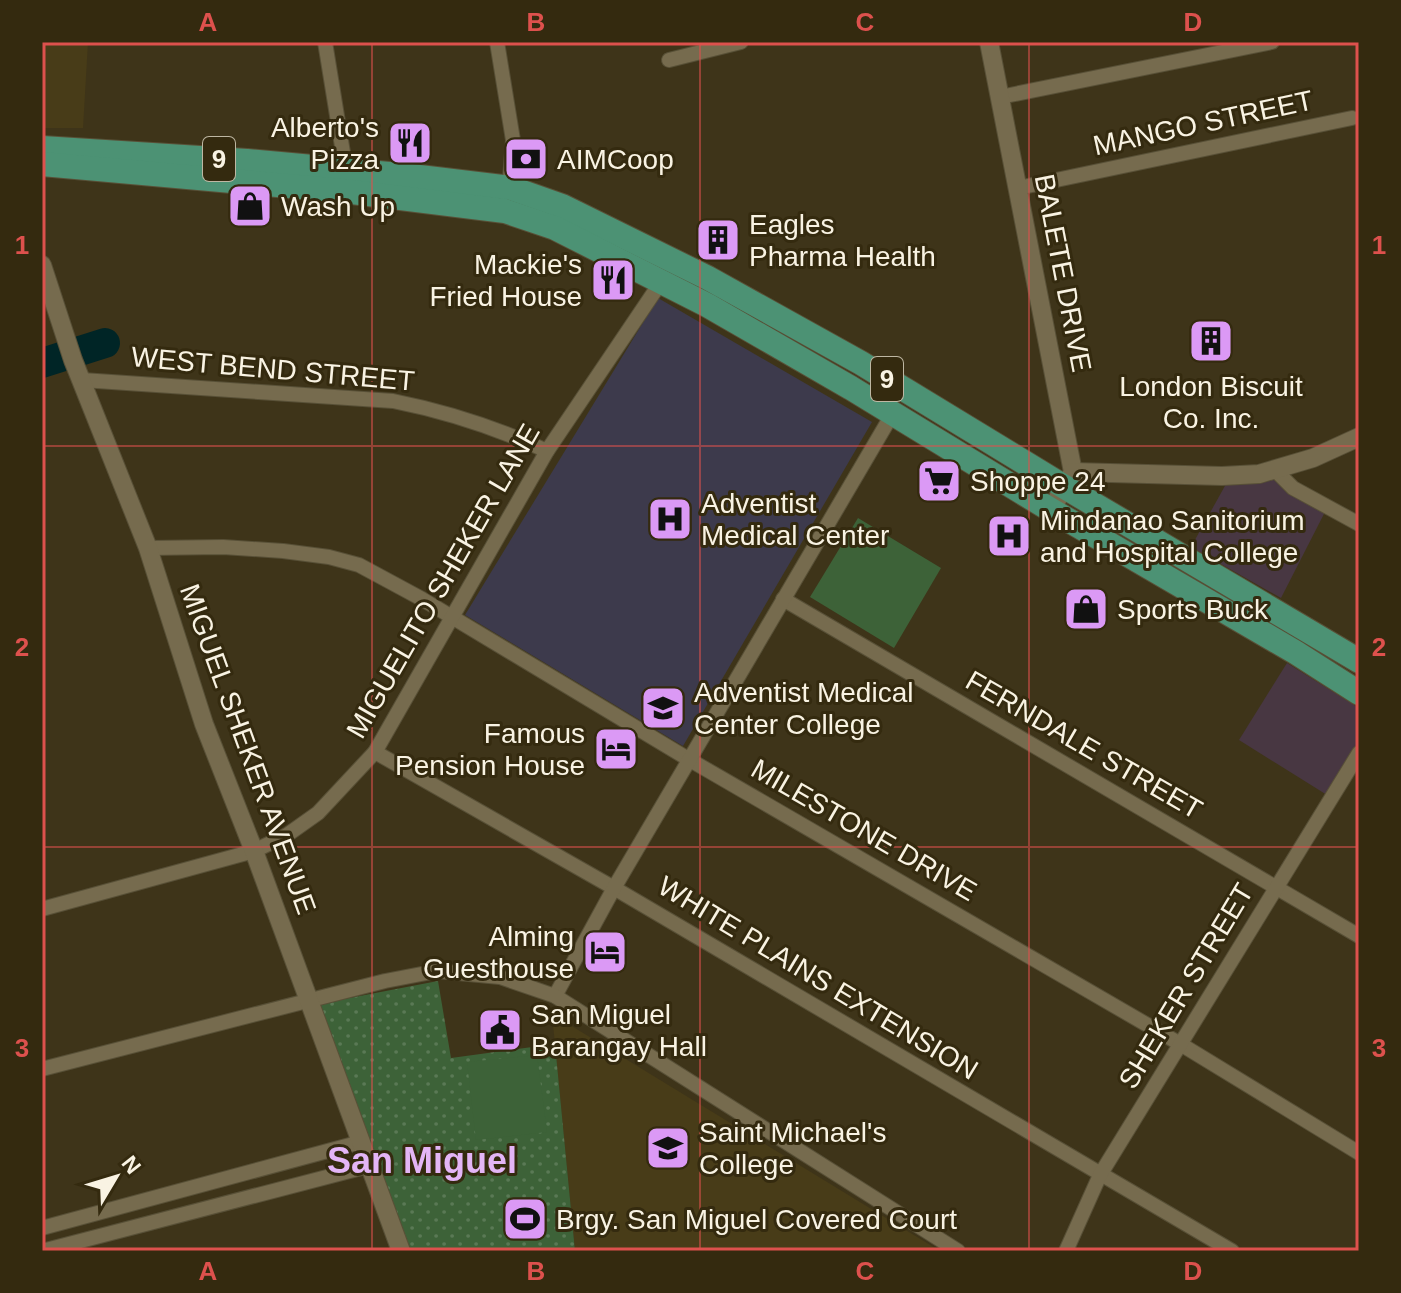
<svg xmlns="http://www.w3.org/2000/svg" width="1401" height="1293" viewBox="0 0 1401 1293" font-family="Arial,sans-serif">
<defs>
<pattern id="grass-dots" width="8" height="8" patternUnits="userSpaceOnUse" patternTransform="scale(2)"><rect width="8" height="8" fill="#3d6238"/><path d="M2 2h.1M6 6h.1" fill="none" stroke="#5a7955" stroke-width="1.8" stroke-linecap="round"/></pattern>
</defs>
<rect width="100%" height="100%" fill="#3e3419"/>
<g fill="#483742">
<path d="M1272 479 1326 510 1281 598 1191 547 1226 484Z"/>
<path d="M1287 663 1359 708V742L1327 795 1239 740Z"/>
</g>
<g fill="#483c18">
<path d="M42 42H88L83 128H42Z"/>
<path d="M552 1014 940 1251H575Z"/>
</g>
<path fill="#3d3a4c" d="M658 298 872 422 683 746 465 615Z"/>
<path fill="url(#grass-dots)" d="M438 981 451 1058 555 1044 575 1251H410L366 1140 318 1004Z"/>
<g fill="#3d6238">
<path d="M858 518 941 568 894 648 810 597Z"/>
<path d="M537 1055 547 1132 476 1140 467 1062Z"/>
</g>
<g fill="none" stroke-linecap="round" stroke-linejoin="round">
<path stroke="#002526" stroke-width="30" d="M42 363 105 343"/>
<g stroke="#585037" stroke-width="16">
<g id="minor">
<path d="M325 42 346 171"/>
<path d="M497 42 513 140 509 192"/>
<path d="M669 60 741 42"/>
<path d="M1000 97 1272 42"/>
<path d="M1018 188 1352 118"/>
<path d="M82 380 393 401C448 412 497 428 547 451"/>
<path d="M1275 470 1293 488 1359 524"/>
<path d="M148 548 223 547 283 551 329 557 359 565 422 599 690 760 1182 1045 1359 1153"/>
<path d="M783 599 1359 936"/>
<path d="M375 752 614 888 1232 1251"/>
<path d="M42 909 254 851 287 835 318 813 375 752 547 451 661 282"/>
<path d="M555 996 614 888 893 413"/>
<path d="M42 1069 385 981 437 971 500 977 555 996 958 1251"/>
<path d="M42 1228 361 1142"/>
<path d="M42 1251 369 1166"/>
<path d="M1066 1251 1100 1175 1359 753"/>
</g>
</g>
<g stroke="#585037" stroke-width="20">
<g id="tertiary">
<path d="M989 42 1073 472 1051 510"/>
<path d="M42 265 73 360 148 548 204 724 254 851 401 1251"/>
<path d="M1073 472 1222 476 1259 474 1313 458 1359 437"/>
</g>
</g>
<g stroke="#585037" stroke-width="26">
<g id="trunk">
<path d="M42 148 247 161 411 176 511 188 562 206 708 278 861 363 1063 486 1359 661"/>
<path d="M42 164 344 191 505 211 555 228 707 305 851 388 1051 510 1295 652 1359 693"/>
</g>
</g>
<use href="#minor" stroke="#766b4e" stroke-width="14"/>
<use href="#tertiary" stroke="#766b4e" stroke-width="18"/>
<use href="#trunk" stroke="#4c9274" stroke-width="24"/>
</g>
<path fill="none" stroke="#dd514d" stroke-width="2" stroke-opacity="0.55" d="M372 42V1251M700 42V1251M1029 42V1251M42 446H1359M42 847H1359"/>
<defs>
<g id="restaurant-square" transform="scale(2.3)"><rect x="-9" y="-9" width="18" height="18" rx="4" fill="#db99f5" stroke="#342a0f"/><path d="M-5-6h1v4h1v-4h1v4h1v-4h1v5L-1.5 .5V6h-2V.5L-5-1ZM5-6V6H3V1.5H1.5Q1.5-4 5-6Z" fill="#111"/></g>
<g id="bank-square" transform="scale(2.3)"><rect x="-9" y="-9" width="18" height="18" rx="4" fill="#db99f5" stroke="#342a0f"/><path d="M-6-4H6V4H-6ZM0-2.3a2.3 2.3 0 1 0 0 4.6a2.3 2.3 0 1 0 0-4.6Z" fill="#111"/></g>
<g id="shop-square" transform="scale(2.3)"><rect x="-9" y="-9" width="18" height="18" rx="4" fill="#db99f5" stroke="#342a0f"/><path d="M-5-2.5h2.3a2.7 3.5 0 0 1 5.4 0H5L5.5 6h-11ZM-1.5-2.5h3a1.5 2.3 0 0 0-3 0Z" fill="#111"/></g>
<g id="building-square" transform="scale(2.3)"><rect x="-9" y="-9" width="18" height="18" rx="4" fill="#db99f5" stroke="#342a0f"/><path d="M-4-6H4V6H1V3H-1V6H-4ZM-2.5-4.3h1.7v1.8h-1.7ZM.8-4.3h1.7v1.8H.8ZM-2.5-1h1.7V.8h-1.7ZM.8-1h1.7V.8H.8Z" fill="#111"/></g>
<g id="supermarket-square" transform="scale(2.3)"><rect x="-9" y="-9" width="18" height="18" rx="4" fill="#db99f5" stroke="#342a0f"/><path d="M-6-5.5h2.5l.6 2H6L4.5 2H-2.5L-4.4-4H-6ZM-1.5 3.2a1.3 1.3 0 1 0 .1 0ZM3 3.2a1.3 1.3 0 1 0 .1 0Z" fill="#111"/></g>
<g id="hospital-square" transform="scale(2.3)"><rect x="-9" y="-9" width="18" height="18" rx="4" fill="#db99f5" stroke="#342a0f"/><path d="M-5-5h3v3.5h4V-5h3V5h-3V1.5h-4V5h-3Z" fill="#111"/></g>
<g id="university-square" transform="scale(2.3)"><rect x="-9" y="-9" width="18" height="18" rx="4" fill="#db99f5" stroke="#342a0f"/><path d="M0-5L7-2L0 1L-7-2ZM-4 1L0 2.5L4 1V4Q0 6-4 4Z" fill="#111"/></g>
<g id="hotel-square" transform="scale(2.3)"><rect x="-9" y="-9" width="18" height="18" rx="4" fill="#db99f5" stroke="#342a0f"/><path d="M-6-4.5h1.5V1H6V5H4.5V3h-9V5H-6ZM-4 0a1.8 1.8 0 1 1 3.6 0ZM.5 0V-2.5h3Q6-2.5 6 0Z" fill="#111"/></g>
<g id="civic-square" transform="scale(2.3)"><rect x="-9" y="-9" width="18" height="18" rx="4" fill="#db99f5" stroke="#342a0f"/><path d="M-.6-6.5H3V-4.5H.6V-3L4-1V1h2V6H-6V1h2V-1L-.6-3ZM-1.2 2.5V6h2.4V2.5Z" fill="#111"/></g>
<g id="stadium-square" transform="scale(2.3)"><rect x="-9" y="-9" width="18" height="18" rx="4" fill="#db99f5" stroke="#342a0f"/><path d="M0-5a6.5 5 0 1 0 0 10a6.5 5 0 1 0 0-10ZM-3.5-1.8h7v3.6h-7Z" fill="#111"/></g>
</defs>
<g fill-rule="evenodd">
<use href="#restaurant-square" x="410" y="143"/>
<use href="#bank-square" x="526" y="159"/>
<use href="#shop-square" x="250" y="206"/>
<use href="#building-square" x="718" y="240"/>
<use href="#restaurant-square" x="613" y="280"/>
<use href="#building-square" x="1211" y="341"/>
<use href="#supermarket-square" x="939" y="481"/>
<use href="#hospital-square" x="670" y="519"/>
<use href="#hospital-square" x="1009" y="536"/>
<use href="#shop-square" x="1086" y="609"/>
<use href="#university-square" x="663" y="708"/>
<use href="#hotel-square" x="616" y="749"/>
<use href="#hotel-square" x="605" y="952"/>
<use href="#civic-square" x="500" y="1030"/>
<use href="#university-square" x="668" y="1148"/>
<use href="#stadium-square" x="525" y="1219"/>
</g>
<g text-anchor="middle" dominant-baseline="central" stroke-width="6" stroke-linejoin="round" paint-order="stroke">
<g fill="#342a0f" stroke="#beb7a3" stroke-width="2">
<rect x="203" y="137" width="32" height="44" rx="6"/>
<rect x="871" y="357" width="32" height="44" rx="6"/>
</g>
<g font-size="26" font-weight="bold" fill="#f9f3e3">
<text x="219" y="159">9</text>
<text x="887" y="379">9</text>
</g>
<g font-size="28" fill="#f9f3e3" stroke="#342a0f">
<text transform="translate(1203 123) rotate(-12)">MANGO STREET</text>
<text transform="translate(1063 273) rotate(79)">BALETE DRIVE</text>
<text transform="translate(273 369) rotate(5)">WEST BEND STREET</text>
<text transform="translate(443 581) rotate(-60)">MIGUELITO SHEKER LANE</text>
<text transform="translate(1084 745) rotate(30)">FERNDALE STREET</text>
<text transform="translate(248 749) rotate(70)">MIGUEL SHEKER AVENUE</text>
<text transform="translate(864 830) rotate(30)">MILESTONE DRIVE</text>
<text transform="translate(818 978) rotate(31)">WHITE PLAINS EXTENSION</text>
<text transform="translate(1186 986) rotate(-59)">SHEKER STREET</text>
</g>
<g font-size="28" fill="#f9f3e3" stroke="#342a0f" text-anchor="start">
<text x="379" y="127" text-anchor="end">Alberto's<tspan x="379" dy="32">Pizza</tspan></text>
<text x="557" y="159">AIMCoop</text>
<text x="281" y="206">Wash Up</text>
<text x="749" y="224">Eagles<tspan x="749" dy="32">Pharma Health</tspan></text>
<text x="582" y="264" text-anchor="end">Mackie's<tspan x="582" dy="32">Fried House</tspan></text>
<text x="1211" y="386" text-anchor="middle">London Biscuit<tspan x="1211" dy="32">Co. Inc.</tspan></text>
<text x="970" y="481">Shoppe 24</text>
<text x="701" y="503">Adventist<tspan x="701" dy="32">Medical Center</tspan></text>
<text x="1040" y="520">Mindanao Sanitorium<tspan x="1040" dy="32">and Hospital College</tspan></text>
<text x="1117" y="609">Sports Buck</text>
<text x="694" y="692">Adventist Medical<tspan x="694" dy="32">Center College</tspan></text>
<text x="585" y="733" text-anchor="end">Famous<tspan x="585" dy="32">Pension House</tspan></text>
<text x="574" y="936" text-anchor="end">Alming<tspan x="574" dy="32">Guesthouse</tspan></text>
<text x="531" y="1014">San Miguel<tspan x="531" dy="32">Barangay Hall</tspan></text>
<text x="699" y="1132">Saint Michael's<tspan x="699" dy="32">College</tspan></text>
<text x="556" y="1219">Brgy. San Miguel Covered Court</text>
</g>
<g font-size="36" font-weight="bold" fill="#e3b5f6" stroke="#342a0f">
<text x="422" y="1160">San Miguel</text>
</g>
</g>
<rect width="1401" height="1293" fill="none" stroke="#342a0f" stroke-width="88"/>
<g transform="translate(116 1177) rotate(52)" stroke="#342a0f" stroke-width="6" paint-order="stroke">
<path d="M0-6L14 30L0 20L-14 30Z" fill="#f9f3e3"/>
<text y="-12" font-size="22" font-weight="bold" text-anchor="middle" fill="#f9f3e3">N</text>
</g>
<rect x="44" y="44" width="1313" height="1205" fill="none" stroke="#dd514d" stroke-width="3"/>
<g font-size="26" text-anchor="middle" font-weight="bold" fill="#dd514d">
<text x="208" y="31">A</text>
<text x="536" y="31">B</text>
<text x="865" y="31">C</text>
<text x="1193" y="31">D</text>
<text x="22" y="254">1</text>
<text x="1379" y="254">1</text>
<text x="22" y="656">2</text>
<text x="1379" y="656">2</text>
<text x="22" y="1057">3</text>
<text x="1379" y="1057">3</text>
<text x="208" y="1280">A</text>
<text x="536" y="1280">B</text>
<text x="865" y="1280">C</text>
<text x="1193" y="1280">D</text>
</g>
</svg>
